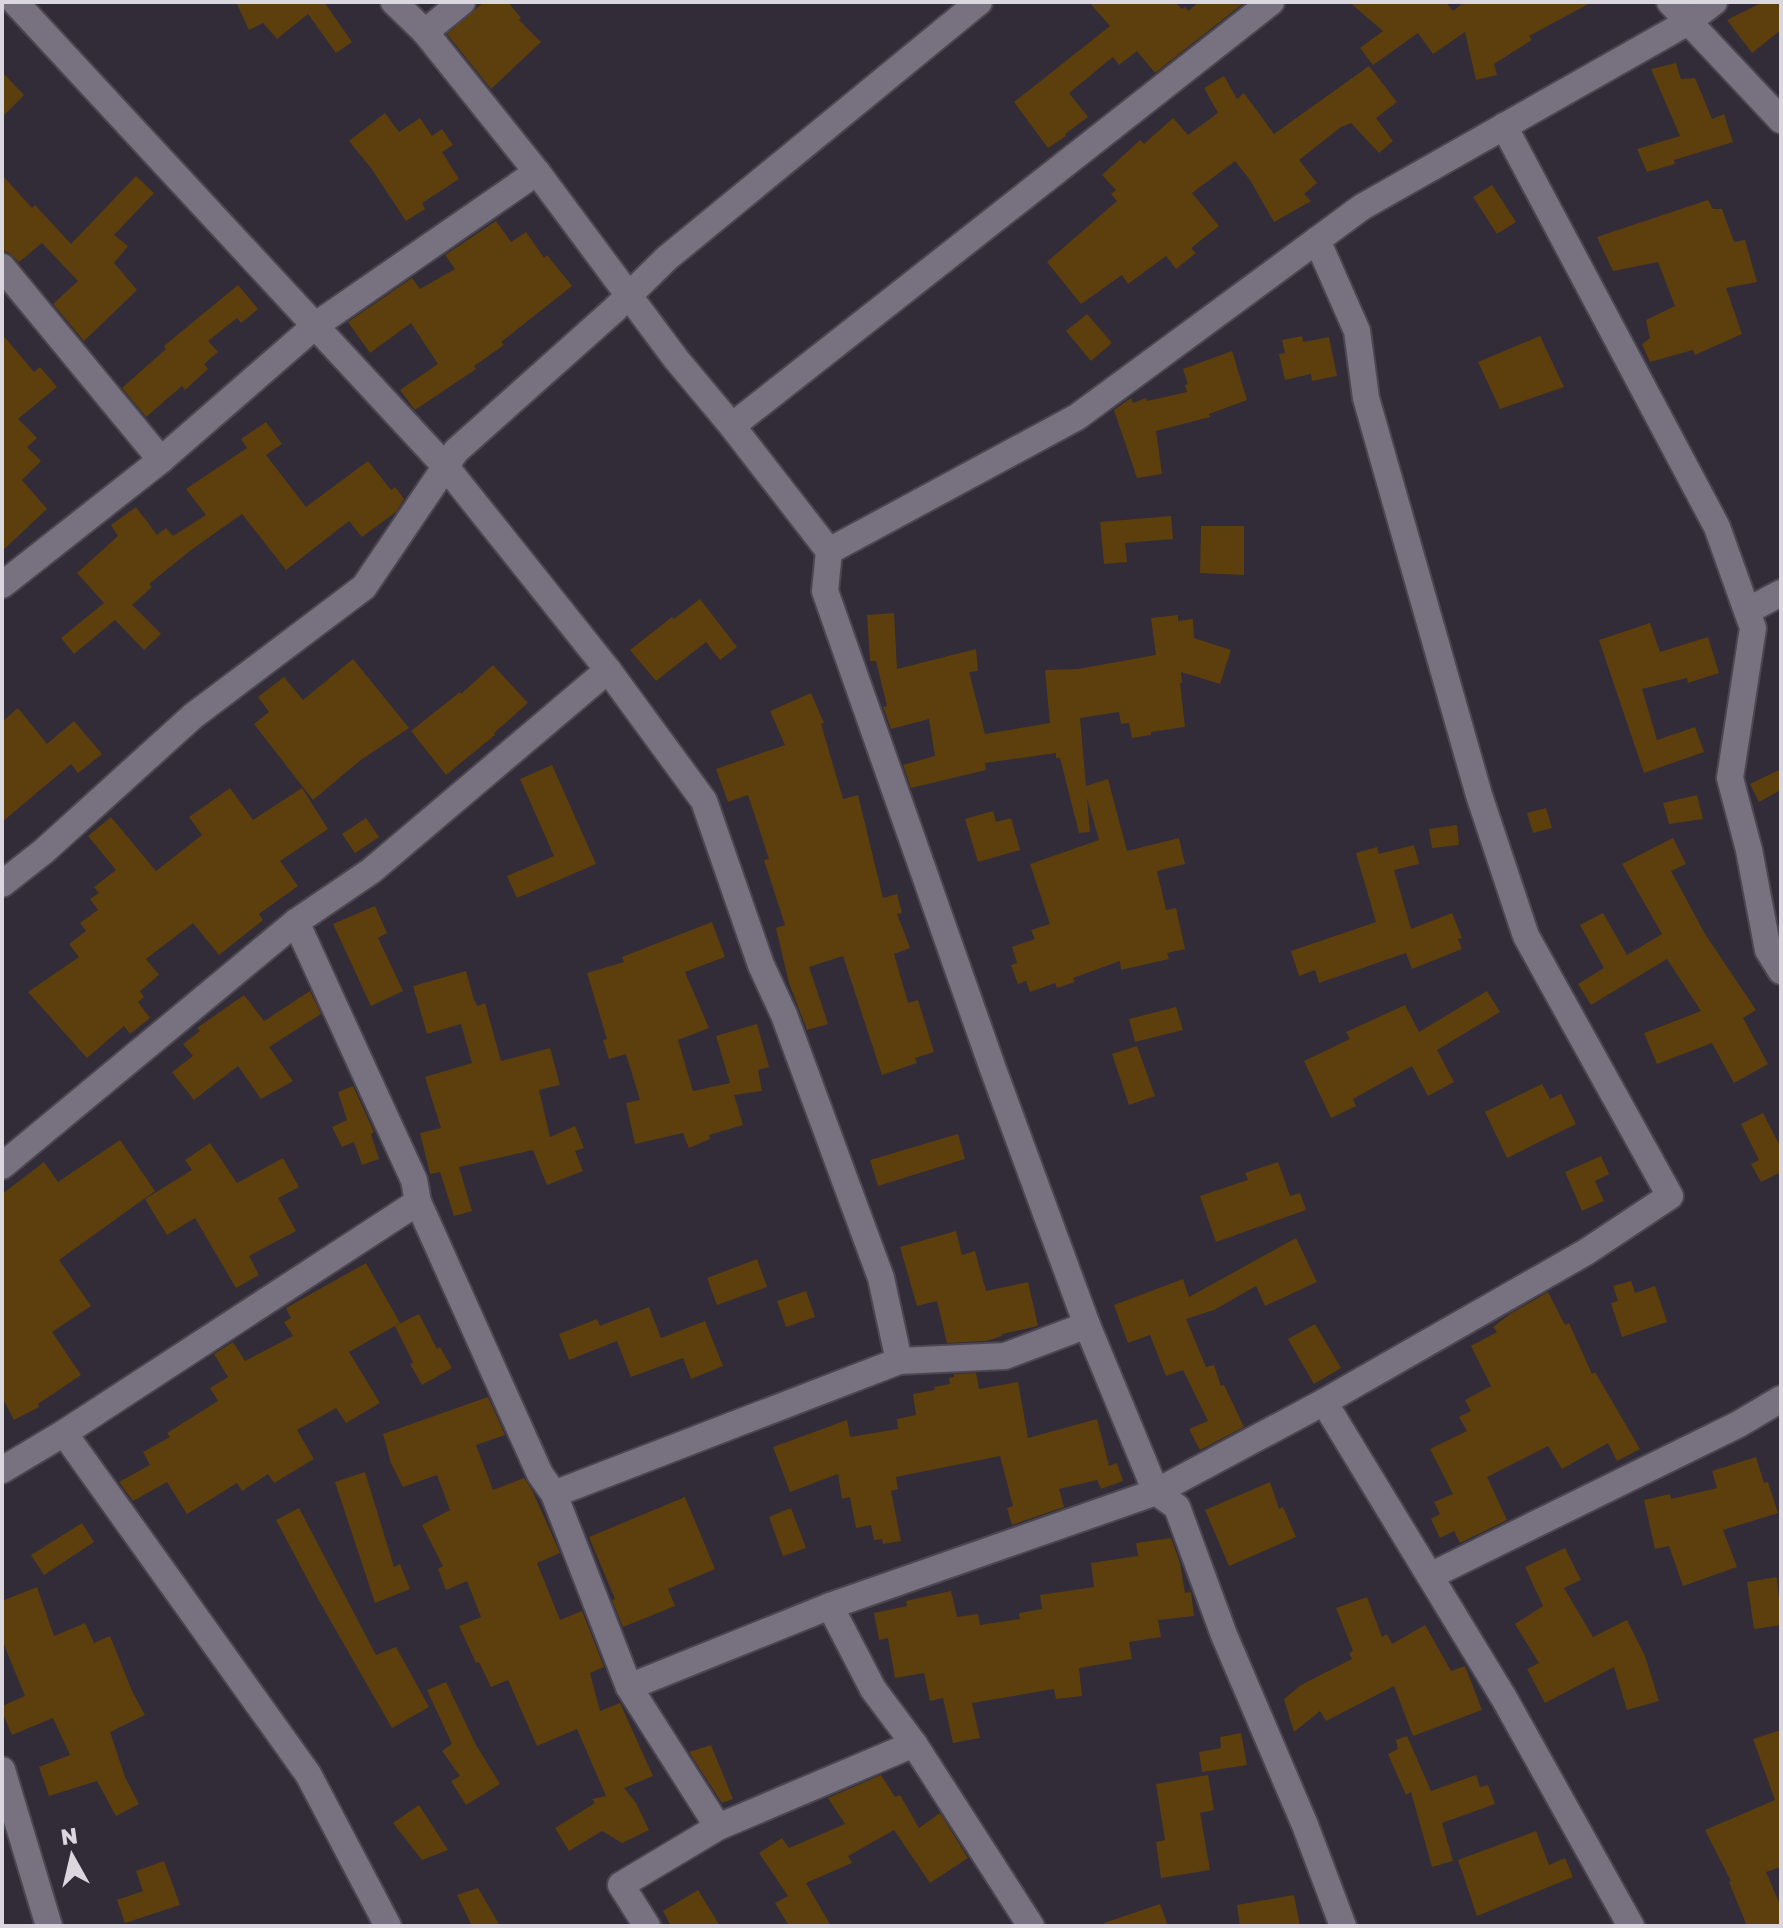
<svg xmlns="http://www.w3.org/2000/svg" width="1783" height="1928" viewBox="0 0 1783 1928" font-family="'Golos Text',sans-serif">
<rect width="100%" height="100%" fill="#322b38"/>
<g fill="#5c3f0d">
<path d="M236 2H324L352 42 336 53 308 14 277 39 263 23 249 30Z"/>
<path d="M484 2H508L521 18 519 20 541 42 491 89 447 34Z"/>
<path d="M1089 2H1175L1182 9 1185 7 1188 11 1199 2H1245L1155 73 1137 51 1119 65 1113 57 1069 93 1088 117 1065 134 1066 136 1048 148 1014 102 1110 26Z"/>
<path d="M1349 2H1446L1453 11 1464 2H1592L1529 36 1532 40 1494 64 1497 75 1476 80 1465 32 1433 54 1418 33 1373 65 1360 48 1383 31Z"/>
<path d="M1763 2H1781V30L1752 53 1727 20Z"/>
<path d="M1676 63 1681 79 1695 78 1712 119 1724 114 1733 142 1674 160 1675 164 1647 172 1637 149 1680 136 1651 69Z"/>
<path d="M1369 66 1397 102 1376 118 1393 141 1379 153 1351 123 1341 127 1299 160 1317 183 1304 194 1311 201 1274 222 1250 180 1235 161 1192 193 1219 226 1191 248 1196 253 1176 269 1166 256 1128 284 1122 275 1081 304 1047 262 1117 201 1111 194 1116 190 1102 175 1140 140 1144 144 1173 118 1188 135 1218 113 1204 88 1224 76 1237 99 1244 93 1274 134Z"/>
<path d="M2 72 24 95 2 117Z"/>
<path d="M385 113 399 132 420 118 432 136 442 129 453 145 442 152 459 179 422 203 425 209 406 221 371 168 349 141Z"/>
<path d="M2 175 32 208 35 205 71 244 136 176 154 193 114 235 128 246 114 263 137 290 84 341 53 304 78 281 42 243 19 262 8 252 2 251Z"/>
<path d="M1492 185 1516 222 1497 234 1473 197Z"/>
<path d="M1708 200 1713 209H1722L1734 242 1745 240 1757 282 1726 288 1742 334 1695 355 1693 350 1650 362 1642 344 1650 338 1646 320 1675 306 1658 262 1613 271 1597 237Z"/>
<path d="M496 221 511 242 526 232 544 258 547 255 572 286 501 342 504 345 474 366 476 369 415 410 400 390 438 364 411 323 370 353 348 322 412 278 420 289 455 269 445 255Z"/>
<path d="M238 285 258 309 241 323 237 318 208 341 218 352 204 364 208 369 185 390 182 386 146 417 122 388 166 349 164 346Z"/>
<path d="M1087 314 1112 343 1091 361 1066 331Z"/>
<path d="M2 334 34 372 40 367 57 387 18 419 37 438 27 447 41 461 22 480 47 509 2 551Z"/>
<path d="M1302 336 1303 342 1329 337 1337 376 1312 381 1311 374 1285 380 1279 354 1285 353 1282 340Z"/>
<path d="M1540 336 1564 387 1500 409 1478 362Z"/>
<path d="M1232 351 1247 400 1209 414 1210 417 1156 431 1162 474 1137 478 1114 410 1131 398 1133 403 1146 398 1147 401 1187 392 1185 385 1188 384 1183 369Z"/>
<path d="M266 422 282 444 266 455 306 507 368 461 391 490 395 487 404 499 396 512 362 537 349 521 286 570 242 514 191 550 149 584 152 587 132 605 161 634 144 650 115 620 74 654 61 638 104 603 77 573 118 536 111 525 136 507 157 535 166 528 173 536 206 515 186 489 247 448 241 439Z"/>
<path d="M1171 516 1173 539 1125 543 1127 562 1104 564 1100 522Z"/>
<path d="M1201 526H1244V575L1200 573Z"/>
<path d="M700 599 737 647 720 660 706 642 656 681 630 650 672 617 674 619Z"/>
<path d="M894 613 897 669 976 649 978 671 969 672 985 734 1050 723 1045 670 1078 669 1156 655 1151 618 1178 615V621L1193 619 1194 638 1231 650 1220 684 1181 672 1182 683H1180L1185 727 1151 732V735L1132 738 1129 723 1121 724 1119 712 1080 718 1086 786 1108 779 1127 851 1179 838 1185 864 1157 871 1166 910 1176 908 1185 949 1167 953 1169 959 1121 970 1120 961 1073 978 1075 982 1057 988 1055 983 1030 992 1026 981 1018 984 1011 965 1017 963 1012 947 1035 939 1031 930 1050 924 1030 864 1099 840 1087 798 1090 832 1079 833 1060 758H1056V753L985 763 986 770 911 788 903 765 935 756 929 719 891 729 883 707 887 706 876 661H870L867 615Z"/>
<path d="M1650 623 1660 652 1708 637 1719 673 1688 683 1687 678 1642 689 1657 740 1695 727 1704 752 1644 773 1599 640Z"/>
<path d="M353 659 409 728 362 759 313 800 254 724 269 712 258 697 284 677 303 700Z"/>
<path d="M493 665 528 703 494 733 495 735 446 775 411 731 460 692 461 694Z"/>
<path d="M811 693 824 723 821 724 843 799 858 795 883 898 897 894 902 913 897 914 910 948 894 954 908 1003 918 1000 934 1052 915 1058 917 1063 882 1075 843 956 809 967 828 1024 807 1030 789 983 776 928 785 925 764 860 769 859 748 795 728 802 716 769 785 745 770 711Z"/>
<path d="M18 708 47 744 74 721 102 754 78 773 71 764 2 822V722Z"/>
<path d="M552 765 596 864 517 898 507 876 554 856 520 779Z"/>
<path d="M1781 769V790L1759 802 1750 784Z"/>
<path d="M230 788 253 820 302 788 328 829 280 861 298 886 259 914 263 920 219 955 193 923 146 959 159 975 140 991 144 997 138 1002 150 1018 130 1034 124 1026 87 1058 28 992 79 957 69 944 86 931 80 923 98 910 90 899 99 893 94 887 116 870 88 836 111 817 156 871 202 835 189 817Z"/>
<path d="M1697 795 1703 819 1669 824 1663 803Z"/>
<path d="M1546 808 1552 828 1533 833 1527 813Z"/>
<path d="M993 811 996 822 1011 818 1020 850 978 862 965 819Z"/>
<path d="M366 818 379 837 355 853 342 834Z"/>
<path d="M1457 825 1459 845 1432 848 1429 829Z"/>
<path d="M1673 838 1686 864 1671 871 1705 934 1756 1010 1743 1018 1768 1064 1734 1083 1712 1043 1657 1064 1644 1033 1701 1011 1667 959 1591 1005 1578 984 1604 968 1580 925 1603 913 1627 955 1662 934 1622 864Z"/>
<path d="M1414 845 1419 864 1394 870 1411 929 1452 913 1462 938 1458 939 1462 949 1412 969 1406 953 1319 983 1315 970 1299 976 1291 951 1376 922 1356 853 1377 847 1379 854Z"/>
<path d="M375 906 387 933 378 938 403 991 371 1006 333 924Z"/>
<path d="M712 922 725 957 685 972 709 1028 678 1040 693 1091 730 1083 716 1036 757 1024 769 1067 758 1070 762 1091 734 1095 743 1125 709 1135 710 1139 689 1148 683 1133 635 1144 626 1103 640 1100 626 1054 609 1059 603 1040 607 1039 587 973 624 962 622 957Z"/>
<path d="M466 971 474 1000 478 1006 485 1003 501 1061 550 1048 560 1085 539 1090 550 1137 575 1126 584 1148 575 1151 583 1171 547 1185 533 1150 459 1167 472 1211 454 1216 440 1172 430 1174 420 1133 441 1128 425 1077 472 1063 461 1024 427 1034 413 986Z"/>
<path d="M310 991 321 1014 269 1047 293 1081 261 1099 238 1066 194 1100 172 1072 193 1056 183 1044 200 1031 197 1028 244 995 264 1021Z"/>
<path d="M1487 991 1500 1012 1437 1050 1454 1082 1428 1096 1412 1066 1353 1099 1356 1106 1331 1118 1304 1061 1350 1039 1346 1032 1405 1005 1419 1032Z"/>
<path d="M1176 1007 1183 1030 1135 1042 1129 1019Z"/>
<path d="M1137 1046 1155 1096 1129 1105 1112 1054Z"/>
<path d="M1542 1084 1550 1099 1561 1094 1576 1124 1507 1158 1485 1112Z"/>
<path d="M353 1086 374 1132 371 1134 379 1159 362 1165 354 1142 342 1147 332 1127 347 1120 338 1092Z"/>
<path d="M1763 1113 1781 1148V1172L1761 1182 1751 1164 1759 1160 1741 1124Z"/>
<path d="M958 1134 965 1159 878 1186 870 1160Z"/>
<path d="M120 1140 155 1191 59 1260 91 1306 52 1332 81 1375 38 1404 39 1407 14 1420 2 1397V1194L44 1162 58 1182Z"/>
<path d="M210 1143 237 1183 283 1158 299 1187 278 1198 296 1231 249 1256 259 1275 236 1288 195 1218 167 1235 145 1199 192 1170 185 1160Z"/>
<path d="M1601 1156 1609 1174 1595 1181 1604 1201 1582 1211 1565 1172Z"/>
<path d="M1278 1162 1290 1196 1300 1193 1306 1210 1216 1242 1200 1196 1248 1180 1245 1173Z"/>
<path d="M956 1231 962 1255 975 1251 986 1291 1028 1282 1038 1326 1002 1334V1336L986 1341 947 1343 937 1301 917 1306 900 1247Z"/>
<path d="M1296 1238 1317 1282 1265 1306 1256 1286 1214 1310 1186 1319 1206 1367 1214 1365 1221 1386 1224 1385 1244 1427 1200 1450 1189 1429 1208 1421 1183 1370 1166 1376 1150 1335 1128 1343 1114 1305 1183 1279 1189 1297Z"/>
<path d="M757 1259 767 1287 717 1305 707 1278Z"/>
<path d="M366 1263 400 1323 349 1352 380 1403 346 1423 336 1408 297 1430 314 1459 274 1483 268 1474 242 1491 237 1483 187 1514 167 1482 133 1501 119 1482 150 1465 143 1452 170 1437 167 1433 218 1401 210 1388 228 1377 214 1354 233 1342 245 1361 293 1336 284 1322 291 1318 286 1308Z"/>
<path d="M1631 1281 1635 1293 1655 1286 1667 1322 1622 1337 1611 1303 1618 1301 1613 1286Z"/>
<path d="M806 1291 815 1317 786 1327 777 1301Z"/>
<path d="M1548 1292 1565 1325 1569 1323 1592 1374 1595 1372 1640 1449 1617 1461 1608 1443 1562 1469 1548 1446 1487 1477 1507 1520 1460 1543 1454 1531 1440 1538 1431 1519 1440 1514 1434 1502 1453 1494 1430 1449 1467 1431 1459 1417 1471 1411 1465 1400 1491 1386 1471 1346 1497 1332 1493 1327 1510 1314Z"/>
<path d="M649 1307 661 1338 705 1321 723 1366 691 1379 683 1358 631 1377 617 1341 569 1360 559 1334 597 1319 600 1326Z"/>
<path d="M419 1314 437 1349 440 1347 452 1368 422 1385 410 1364 413 1362 395 1326Z"/>
<path d="M1315 1324 1341 1368 1314 1384 1288 1339Z"/>
<path d="M976 1373 979 1389 1018 1382 1028 1438 1097 1419 1109 1466 1117 1463 1123 1481 1101 1489 1097 1480 1059 1489 1064 1507 1012 1525 1007 1508 1013 1506 1000 1456 896 1477 898 1489 891 1491 901 1541 883 1544 882 1539 874 1540 871 1525 856 1528 850 1497 842 1499 838 1474 790 1492 773 1447 847 1420 850 1437 898 1429 897 1419 916 1415 913 1394 935 1390 934 1387 950 1384 949 1378 954 1377V1374Z"/>
<path d="M488 1397 505 1435 476 1445 493 1490 524 1478 532 1490 560 1553 537 1563 560 1620 582 1611 604 1667 590 1673 600 1711 620 1703 653 1776 624 1788 636 1803 649 1830 622 1843 602 1831 569 1851 555 1828 595 1803 592 1799 606 1796 577 1729 537 1746 508 1680 491 1687 479 1662 476 1663 459 1626 481 1617 467 1581 446 1590 438 1569 443 1566 422 1525 450 1510 437 1475 403 1487 391 1463 383 1434Z"/>
<path d="M1756 1457 1764 1483 1768 1482 1778 1513 1723 1530 1737 1567 1683 1586 1669 1546 1655 1549 1644 1500 1670 1494 1671 1499 1717 1488 1712 1471Z"/>
<path d="M365 1472 394 1567 400 1564 410 1589 375 1603 335 1482Z"/>
<path d="M1270 1482 1279 1509 1283 1507 1296 1537 1229 1566 1205 1510Z"/>
<path d="M685 1497 715 1569 668 1589 675 1606 623 1627 612 1600 615 1599 589 1537Z"/>
<path d="M299 1508 376 1655 396 1647 429 1707 392 1728 318 1599 276 1520Z"/>
<path d="M791 1508 806 1548 783 1556 769 1517Z"/>
<path d="M82 1523 94 1542 44 1575 31 1555Z"/>
<path d="M1171 1538 1180 1563 1185 1593 1191 1592 1194 1616 1158 1620 1161 1637 1129 1642 1132 1659 1079 1668 1082 1696 1056 1699 1054 1689 972 1703 980 1738 953 1743 943 1698 930 1701 924 1673 895 1678 888 1638 879 1640 874 1613 907 1606 906 1601 951 1591 957 1617 978 1614 980 1625 1020 1619 1019 1613 1042 1609 1040 1595 1094 1587 1091 1563 1138 1556 1136 1543Z"/>
<path d="M1565 1548 1581 1580 1564 1588 1593 1637 1627 1620 1645 1656 1659 1701 1627 1710 1614 1667 1545 1703 1527 1669 1539 1663 1515 1624 1543 1606 1525 1567Z"/>
<path d="M1777 1577 1781 1625 1754 1629 1747 1582Z"/>
<path d="M37 1587 54 1636 85 1623 94 1643 110 1636 132 1691 145 1715 110 1732 125 1777 139 1804 116 1816 97 1781 49 1796 39 1767 70 1755 53 1718 12 1735 2 1712V1706L25 1696 2 1640V1601Z"/>
<path d="M1367 1597 1382 1637 1387 1634 1392 1644 1425 1625 1451 1671 1465 1666 1482 1710 1413 1736 1394 1686 1326 1721 1320 1711 1294 1732 1284 1699 1301 1685 1352 1659 1349 1653 1353 1651 1336 1608Z"/>
<path d="M446 1682 476 1745 500 1784 466 1805 451 1781 460 1776 442 1751 452 1744 427 1690Z"/>
<path d="M1781 1730V1867L1766 1872 1781 1907V1926H1747L1729 1882 1731 1881 1705 1830 1775 1800 1753 1739Z"/>
<path d="M1241 1733 1247 1765 1202 1772 1199 1752 1221 1748 1220 1737Z"/>
<path d="M1407 1736 1431 1791 1476 1775 1480 1787 1488 1785 1495 1804 1442 1823 1453 1861 1432 1867 1411 1792 1406 1795 1388 1754 1398 1749 1396 1740Z"/>
<path d="M711 1745 733 1799 722 1803 689 1752Z"/>
<path d="M881 1775 895 1797 900 1795 919 1828 940 1813 968 1858 930 1883 894 1830 848 1856 852 1863 806 1883 831 1926H789L775 1903 788 1896 759 1853 782 1838 789 1848 845 1824 828 1798Z"/>
<path d="M1208 1775 1214 1810 1200 1813 1210 1870 1161 1878 1156 1842 1165 1840 1156 1784Z"/>
<path d="M419 1805 448 1850 422 1860 393 1823Z"/>
<path d="M1536 1831 1549 1865 1565 1858 1573 1877 1477 1916 1458 1860Z"/>
<path d="M164 1861 180 1905 125 1923 117 1900 143 1891 136 1871Z"/>
<path d="M478 1888 500 1926H472L457 1895Z"/>
<path d="M698 1890 720 1926H671L663 1911Z"/>
<path d="M1294 1895 1300 1926H1240L1237 1905Z"/>
<path d="M1160 1904 1168 1926H1105L1104 1923Z"/>
</g>
<g fill="none" stroke-linecap="round" stroke-linejoin="round">
<g stroke="#4b4751" stroke-width="30">
<g id="street">
<path d="M15 2 446 467 608 670 704 801 761 965 784 1015 881 1278 899 1361"/>
<path d="M394 2 425 32 537 172 676 359 732 426 829 551 825 591 993 1069 1087 1325 1156 1492 1177 1507 1224 1635 1305 1825 1343 1926"/>
<path d="M1670 2 1781 120"/>
<path d="M425 32 462 2"/>
<path d="M1504 126 1717 527 1753 628 1730 778 1749 850 1768 950 1781 971"/>
<path d="M2 267 161 460"/>
<path d="M732 426 1271 2"/>
<path d="M829 551 1077 417 1362 207 1688 22 1714 2"/>
<path d="M2 585 161 460 316 325 537 172"/>
<path d="M1747 611 1781 593"/>
<path d="M2 884 44 851 193 716 364 587 456 451 614 310 667 258 979 2"/>
<path d="M296 922 414 1180 418 1202 540 1474 554 1494 629 1687 718 1827"/>
<path d="M2 1166 296 922 371 871 608 670"/>
<path d="M1324 1402 1504 1698 1631 1926"/>
<path d="M64 1433 308 1774 388 1926"/>
<path d="M2 1470 64 1433 418 1202"/>
<path d="M554 1494 899 1361 1005 1356 1087 1325"/>
<path d="M1430 1576 1739 1424 1781 1399"/>
<path d="M830 1606 1156 1492 1324 1402 1586 1252 1670 1196 1526 936 1479 795 1366 398 1357 331 1317 240"/>
<path d="M629 1687 830 1606 873 1689 914 1744 1031 1926"/>
<path d="M2 1770 49 1926"/>
<path d="M647 1926 621 1885 718 1827 914 1744"/>
</g>
</g>
<use href="#street" stroke="#787180" stroke-width="26"/>
</g>
<rect width="1783" height="1928" fill="none" stroke="#dbd7df" stroke-width="8"/>
<g transform="translate(72 1856) rotate(352)" stroke="#322b38" stroke-width="6" paint-order="stroke">
<path d="M0-6L14 30L0 20L-14 30Z" fill="#dbd7df"/>
<text y="-12" font-size="22" font-weight="bold" text-anchor="middle" fill="#dbd7df">N</text>
</g>
</svg>
